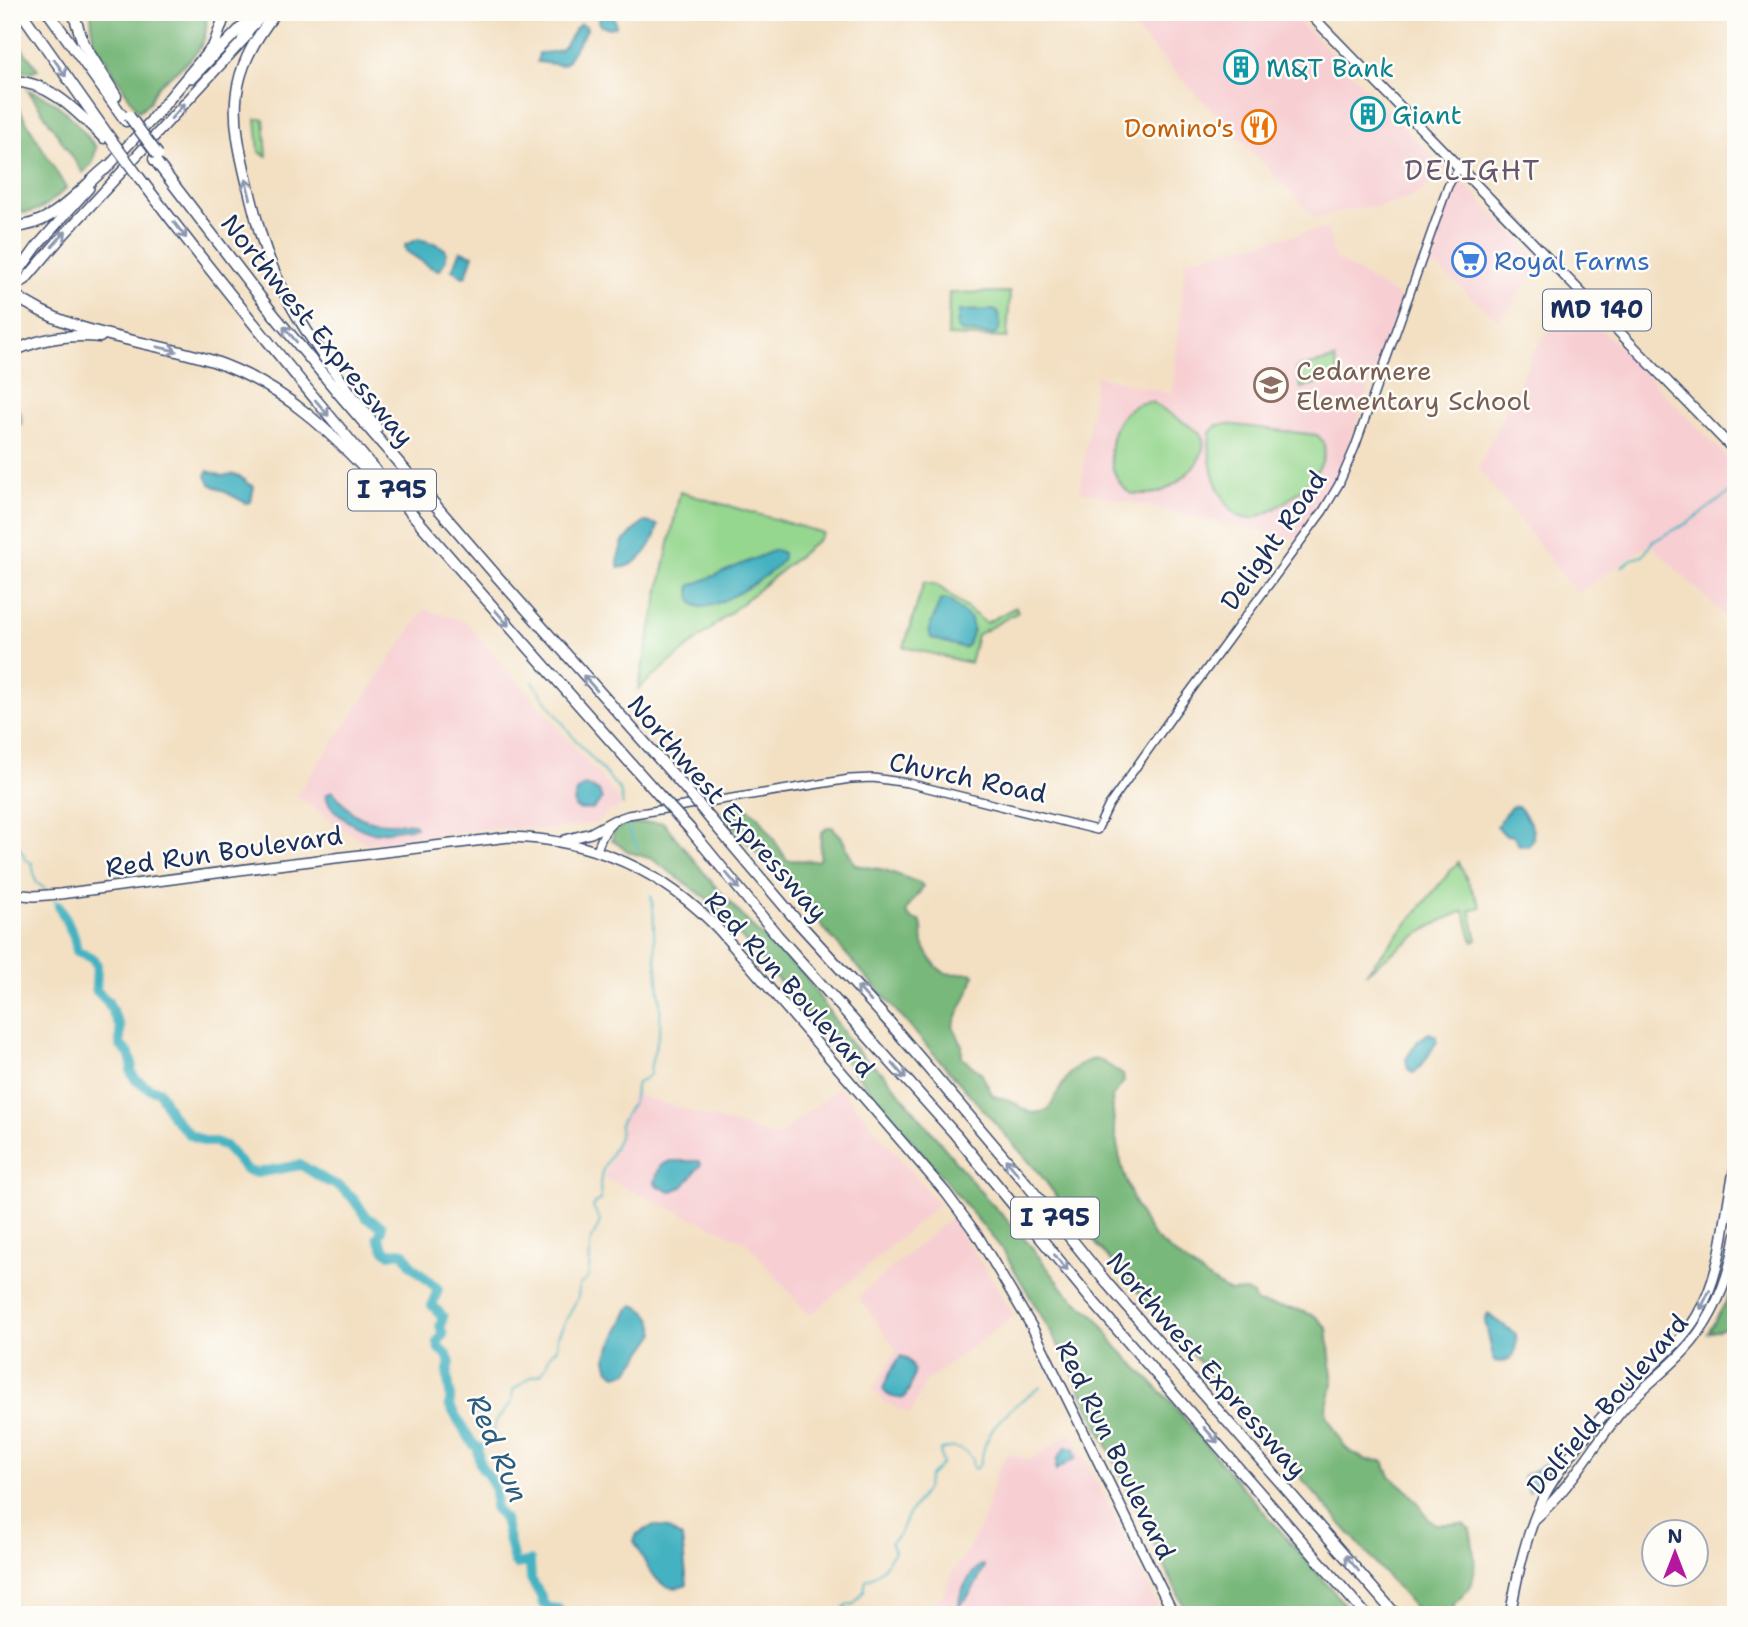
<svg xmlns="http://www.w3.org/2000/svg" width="1748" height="1627" viewBox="0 0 1748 1627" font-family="'Shantell Sans',sans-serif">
<rect width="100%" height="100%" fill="#fdfcf7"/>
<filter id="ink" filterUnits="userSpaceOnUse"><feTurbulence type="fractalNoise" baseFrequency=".0143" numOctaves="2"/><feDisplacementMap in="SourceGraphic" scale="14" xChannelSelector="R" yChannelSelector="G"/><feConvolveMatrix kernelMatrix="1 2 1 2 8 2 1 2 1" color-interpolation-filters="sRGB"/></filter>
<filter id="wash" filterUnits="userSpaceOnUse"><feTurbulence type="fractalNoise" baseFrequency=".00686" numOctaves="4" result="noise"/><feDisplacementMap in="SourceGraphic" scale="28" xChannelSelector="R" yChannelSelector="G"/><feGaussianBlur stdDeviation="1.57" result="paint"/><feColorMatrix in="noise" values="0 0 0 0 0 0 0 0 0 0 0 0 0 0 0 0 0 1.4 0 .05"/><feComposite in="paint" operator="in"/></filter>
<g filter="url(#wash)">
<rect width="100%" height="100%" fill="#f3e0c3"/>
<g fill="#f7cfd3">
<path d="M1118 12H1291L1446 170 1433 183 1411 198 1396 203 1343 211 1316 219Z"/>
<path d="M1459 181 1466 185 1542 263 1499 321 1440 269 1423 265 1448 194 1453 185Z"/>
<path d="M1328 228 1334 258 1402 298 1342 463 1328 494 1298 540 1080 491 1096 376 1172 394 1186 259Z"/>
<path d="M1574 301 1736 466V627L1650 544 1577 594 1478 468 1535 349Z"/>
<path d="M425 609 465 621 609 787 622 806 608 812 597 823 556 829 490 828 366 844 296 796Z"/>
<path d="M839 1087 939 1204 810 1316 746 1242 604 1178 632 1094 776 1137Z"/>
<path d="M950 1218 990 1276 1014 1316 927 1380 910 1414 884 1402 873 1389 897 1350 858 1297Z"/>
<path d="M1072 1432 1162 1615H921L946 1591 953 1571 968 1550 983 1521 996 1474 1008 1453 1029 1460Z"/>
</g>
<g fill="#96d78f" stroke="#588376" stroke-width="2">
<path d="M256 119H264L267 156 259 152Z"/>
<path d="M1010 292 1007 338 948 336 949 293Z"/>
<path d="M1335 359 1339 378 1301 388 1296 368Z"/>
<path d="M1152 402 1199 432C1216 453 1179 485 1160 492 1151 495 1142 494 1132 494 1097 474 1106 401 1152 402Z"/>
<path d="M1226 424 1317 435C1349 461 1270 523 1244 518 1231 515 1225 500 1219 490 1210 472 1208 453 1210 433L1217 425Z"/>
<path d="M680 492 823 533 818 540 638 689Z"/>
<path d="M924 582 937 585 986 623 1016 607 1018 612 977 635 970 663 904 647Z"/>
<path d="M1458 862 1481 907 1470 910 1477 940 1473 942 1464 911C1426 925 1397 949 1365 974Z"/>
</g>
<g fill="#78b87a" stroke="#4a746c" stroke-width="2">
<path d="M91 12H206C211 54 184 62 158 86 153 91 153 95 150 101 148 105 142 108 138 111L93 40Z"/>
<path d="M12 28 24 51 38 69 30 72 12 70Z"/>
<path d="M28 90C62 101 73 120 96 147L93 162 83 173Z"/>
<path d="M12 97 66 188C50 204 36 216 12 212Z"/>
<path d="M741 803 759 817 787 860 817 861 820 858 821 833 828 827H832L841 836 855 865 885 870 920 883 923 886C919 897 908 902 906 913L912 919 920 921C924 928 921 935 923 943 926 952 937 971 946 973 956 976 965 971 974 974 972 991 959 1009 953 1026L962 1045V1058L981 1073 993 1096C999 1098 1006 1098 1011 1101 1028 1110 1027 1117 1048 1110 1062 1088 1069 1060 1099 1059L1123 1075 1124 1081 1112 1097C1114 1145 1125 1195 1152 1234 1160 1245 1216 1285 1230 1292L1246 1291 1253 1295 1256 1303 1299 1310 1315 1316 1327 1328 1333 1385 1326 1408 1327 1416 1345 1447 1352 1453 1367 1460 1383 1461 1390 1476 1404 1487 1420 1505 1429 1520 1436 1524H1463L1470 1529C1473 1545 1479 1573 1469 1588 1465 1594 1458 1600 1453 1605L1457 1615H1421L1070 1214 1039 1173 722 813 733 804Z"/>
<path d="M663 822 714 885 756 931 804 975 852 1045 864 1058 885 1075 979 1190 1029 1244 1066 1292 1096 1317 1116 1346 1171 1402 1209 1449 1354 1615H1188L1064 1355 1003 1250 764 963 706 898 652 859 629 852 612 840 615 829 626 824Z"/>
<path d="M1736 1272V1325L1708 1333 1727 1300Z"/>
</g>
<g fill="#45b2c1" stroke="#307090" stroke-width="2">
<path d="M598 12H613L616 26 609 28 600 25Z"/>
<path d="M580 24 586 26 587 29 566 63 562 65 537 62 539 53C573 52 560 44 580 24Z"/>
<path d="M418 239 437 244 446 250V259L440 270 432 268 406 251 405 245Z"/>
<path d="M461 251 473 255 466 276 463 277 452 270Z"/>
<path d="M993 310 998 312 1000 325 998 332 994 335 962 332 957 328 959 311Z"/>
<path d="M12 403C20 410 22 414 21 424L15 430 12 429Z"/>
<path d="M208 471 223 476 233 474 242 478 248 484 254 486 251 502 246 503 210 484 206 476Z"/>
<path d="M646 522 658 525C654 545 640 566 618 568V558L623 541C632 536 636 524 646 522Z"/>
<path d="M775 550 783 553C783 557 783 559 780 563 771 575 712 613 697 606 690 603 690 594 690 586Z"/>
<path d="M943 599 948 600 971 619 973 630 968 645 964 648 931 638 929 629 940 601Z"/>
<path d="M585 785 599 791 602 799 593 809 581 810 575 807C573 797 576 790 585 785Z"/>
<path d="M332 791C339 797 344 806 352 812 369 826 393 822 414 824L416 827 374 833C357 829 329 813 326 795Z"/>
<path d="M1518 806C1527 816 1541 835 1528 846L1519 845 1514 836 1505 835 1497 826 1511 807Z"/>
<path d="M1429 1033 1437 1036V1042C1430 1051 1422 1069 1413 1073L1408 1069 1406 1059 1418 1041Z"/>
<path d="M670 1161H699L701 1164 684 1186 670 1192 656 1185 655 1181 660 1166Z"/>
<path d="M633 1305C648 1309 655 1320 655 1334L628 1372 616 1375 609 1370 606 1359 609 1350 628 1310Z"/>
<path d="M1488 1314 1516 1334C1518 1351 1513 1365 1494 1361L1485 1321Z"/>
<path d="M901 1356C921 1365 914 1382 904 1398 897 1399 887 1397 883 1389L890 1372Z"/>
<path d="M1066 1447 1074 1449 1076 1458 1056 1470 1057 1459Z"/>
<path d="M1546 1464 1549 1468 1529 1492 1523 1476Z"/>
<path d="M654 1525 667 1528 682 1538 687 1585C657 1598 645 1561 634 1541L637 1534Z"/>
<path d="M981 1565H984C983 1575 967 1600 959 1606 958 1594 970 1573 981 1565Z"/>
</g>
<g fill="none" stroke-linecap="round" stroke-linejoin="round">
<g stroke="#45b2c1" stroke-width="2">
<path d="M1622 567 1632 559 1643 556 1652 542 1689 522 1736 488"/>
<path d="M533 682 573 737 620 790 623 805"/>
<path d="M627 827 638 848"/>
<path d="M12 836C15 845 23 849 25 859L32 863 36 882 46 890"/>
<path d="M52 897 59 906"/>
<path d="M478 1448 491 1440 497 1420 512 1402 513 1390 531 1377 541 1374 547 1365 548 1358 557 1348 558 1336 578 1297 579 1285C582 1283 586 1281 588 1278 589 1276 590 1250 590 1246 591 1237 599 1229 600 1220L593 1207 595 1203 601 1200 600 1184 602 1172 619 1137 620 1124 633 1102 637 1083 650 1075C650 1058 658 1044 660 1027 662 1000 656 972 655 945 653 927 655 912 651 895"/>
<path d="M822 1615H831"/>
<path d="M832 1615 838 1614 847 1605 854 1604 864 1591 866 1580C879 1575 888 1563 894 1551L890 1543 899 1535 904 1522 926 1489 929 1477 942 1464 940 1451C953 1444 965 1449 973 1459L972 1466 975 1469 979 1466C982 1458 983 1449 987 1440 998 1416 1019 1402 1040 1387"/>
</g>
<path stroke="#45b2c1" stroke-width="10" d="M59 906 74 936 77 951 93 959 97 965 96 990 108 1002 120 1027V1045L129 1054 132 1063 131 1072 135 1079 150 1089 159 1091 172 1116 189 1134 205 1142H215L225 1146 246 1170 256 1173 301 1165 327 1181 341 1187 352 1197 367 1218 382 1226V1230L378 1237 384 1249 390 1254 399 1252 404 1253 412 1266 438 1289 432 1305 443 1317 440 1326 443 1335 438 1341 439 1349 447 1355 450 1363C443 1378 454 1392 449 1405L473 1444 478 1448C478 1473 485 1466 493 1484 497 1492 495 1500 495 1508L504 1519 514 1562 517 1564 530 1561 531 1579 541 1596 543 1604 550 1608 558 1609 563 1615"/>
</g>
</g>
<g filter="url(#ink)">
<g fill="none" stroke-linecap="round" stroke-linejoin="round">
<g stroke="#3b4a6d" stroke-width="10">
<path id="minor" d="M597 850C603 833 609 820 628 815L850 779 873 778 908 783 1097 830 1109 805 1178 708 1323 511 1339 484 1355 447 1448 186 1459 167"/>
</g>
<g stroke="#3b4a6d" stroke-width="12">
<g id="major">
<path d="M1308 12 1736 452"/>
<path d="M192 78 256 12"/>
<path d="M105 170 158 113"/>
<path d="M12 281 38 245 89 188"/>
<path d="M12 288 25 280 59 240 247 36"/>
<path d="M565 840 591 833 615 820"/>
<path d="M12 894 34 896 60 894 269 866 509 837C592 839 664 871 721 932L946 1193 978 1236 1032 1327 1174 1615"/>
<path d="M1536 1518C1569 1489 1592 1448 1619 1414 1638 1390 1664 1373 1684 1351 1714 1319 1729 1279 1736 1236"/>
<path d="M1510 1615C1517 1578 1524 1542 1539 1507 1554 1471 1600 1417 1628 1389 1651 1365 1680 1345 1697 1316 1725 1268 1723 1215 1736 1163"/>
</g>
</g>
<g stroke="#3b4a6d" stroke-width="13">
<g id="highway">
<path d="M21 12 110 138"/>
<path d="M48 12 126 121"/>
<path d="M73 12 83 43 116 96"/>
<path d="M276 12C226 75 230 113 248 186 256 219 264 252 279 282 304 334 342 382 377 428"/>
<path d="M243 39 249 29 265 12"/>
<path d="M12 81C51 82 78 113 104 138"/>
<path d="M153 118 214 45 226 12"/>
<path d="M154 159 274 315 341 396 494 573 685 788"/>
<path d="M138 176C301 391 479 593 658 794"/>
<path d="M12 227C54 226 78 190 108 166"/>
<path d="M12 293C70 337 146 339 213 361 285 386 331 432 382 487"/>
<path d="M12 352C40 338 69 334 100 337"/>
<path d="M713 822 797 921 890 1023 1026 1183 1106 1282 1396 1615"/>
<path d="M690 829 777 935 955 1134 1090 1298 1366 1615"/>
</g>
</g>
<use href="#minor" stroke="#fff" stroke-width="7"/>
<use href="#major" stroke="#fff" stroke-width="9"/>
<use href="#highway" stroke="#fff" stroke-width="10"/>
<g stroke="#3b4a6d" stroke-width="13" stroke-linecap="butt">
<g id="highway-bridge">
<path d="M129 116 158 155"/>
<path d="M110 138 138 176"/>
<path d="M685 788 713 822"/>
<path d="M658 794 690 829"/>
</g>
</g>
<use href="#highway-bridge" stroke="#fff" stroke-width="10"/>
</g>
<defs><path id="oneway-shaft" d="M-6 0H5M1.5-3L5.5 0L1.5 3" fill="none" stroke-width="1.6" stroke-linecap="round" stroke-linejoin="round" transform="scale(1.75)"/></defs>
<g stroke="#8d97ae">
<use href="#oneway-shaft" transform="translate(60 68) rotate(55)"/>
<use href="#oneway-shaft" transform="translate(178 111) rotate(-48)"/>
<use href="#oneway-shaft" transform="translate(248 189) rotate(-104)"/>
<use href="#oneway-shaft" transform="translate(180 230) rotate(53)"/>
<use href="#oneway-shaft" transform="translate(59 239) rotate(-48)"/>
<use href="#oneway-shaft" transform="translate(290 334) rotate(-130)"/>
<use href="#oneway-shaft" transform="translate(167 349) rotate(13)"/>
<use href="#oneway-shaft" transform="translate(322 408) rotate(50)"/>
<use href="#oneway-shaft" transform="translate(502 618) rotate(49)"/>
<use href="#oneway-shaft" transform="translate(590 683) rotate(-132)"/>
<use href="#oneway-shaft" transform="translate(733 881) rotate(50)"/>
<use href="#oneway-shaft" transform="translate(864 994) rotate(-132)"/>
<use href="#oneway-shaft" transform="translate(899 1071) rotate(49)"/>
<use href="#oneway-shaft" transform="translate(1012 1167) rotate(-130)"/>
<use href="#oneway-shaft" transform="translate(1061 1263) rotate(51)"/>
<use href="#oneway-shaft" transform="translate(1705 1300) rotate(116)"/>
<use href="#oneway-shaft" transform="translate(1211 1435) rotate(48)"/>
<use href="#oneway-shaft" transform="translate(1352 1563) rotate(-130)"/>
</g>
</g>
<defs>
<g id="building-ring" transform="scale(1.75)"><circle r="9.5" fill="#fdfcf7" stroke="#0f9aa8" stroke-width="1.5"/><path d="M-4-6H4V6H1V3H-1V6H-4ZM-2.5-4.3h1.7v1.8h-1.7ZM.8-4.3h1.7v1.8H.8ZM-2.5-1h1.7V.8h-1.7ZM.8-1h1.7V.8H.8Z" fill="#0f9aa8"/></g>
<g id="restaurant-ring" transform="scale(1.75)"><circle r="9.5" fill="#fdfcf7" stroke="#e8710a" stroke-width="1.5"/><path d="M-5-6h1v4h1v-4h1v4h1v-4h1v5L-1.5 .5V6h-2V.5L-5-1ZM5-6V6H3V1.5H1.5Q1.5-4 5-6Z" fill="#e8710a"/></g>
<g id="supermarket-ring" transform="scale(1.75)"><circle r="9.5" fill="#fdfcf7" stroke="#3f7fe0" stroke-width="1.5"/><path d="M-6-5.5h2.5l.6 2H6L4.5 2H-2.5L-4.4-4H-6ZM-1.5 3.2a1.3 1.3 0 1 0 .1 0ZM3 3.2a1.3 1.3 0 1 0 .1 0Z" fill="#3f7fe0"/></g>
<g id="school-ring" transform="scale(1.75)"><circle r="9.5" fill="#fdfcf7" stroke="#8d6e63" stroke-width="1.5"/><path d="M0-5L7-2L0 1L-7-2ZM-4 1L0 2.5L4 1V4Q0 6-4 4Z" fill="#8d6e63"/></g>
</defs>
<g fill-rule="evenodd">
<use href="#building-ring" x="1241" y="67"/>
<use href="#building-ring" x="1368" y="114"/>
<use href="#restaurant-ring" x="1259" y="127"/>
<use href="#supermarket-ring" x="1469" y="260"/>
<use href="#school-ring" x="1271" y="385"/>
</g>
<g text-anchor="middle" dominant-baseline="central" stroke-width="5" stroke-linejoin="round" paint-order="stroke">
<g fill="#fdfcf7" stroke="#5f6c8c" stroke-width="2">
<rect x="1543" y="289.5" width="108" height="41" rx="5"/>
<rect x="348" y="469.5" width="88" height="41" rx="5"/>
<rect x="1011" y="1197.5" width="88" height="41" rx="5"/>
</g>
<g font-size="24" font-weight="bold" fill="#1b2f5e">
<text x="1597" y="310">MD 140</text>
<text x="392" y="490">I 795</text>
<text x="1055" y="1218">I 795</text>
</g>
<g font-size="26" fill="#0d838f" stroke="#fdfcf7" text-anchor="start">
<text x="1266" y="67">M&amp;T Bank</text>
<text x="1392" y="114">Giant</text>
</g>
<g font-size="26" fill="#c56008" stroke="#fdfcf7" text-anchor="end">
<text x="1234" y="127">Domino's</text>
</g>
<g font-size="26" fill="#366cbe" stroke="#fdfcf7" text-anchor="start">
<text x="1494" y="260">Royal Farms</text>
</g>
<g font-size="26" fill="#1b2f5e" stroke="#fdfcf7">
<text transform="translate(318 330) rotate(51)">Northwest Expressway</text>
<text transform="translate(1273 540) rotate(-55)">Delight Road</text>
<text transform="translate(968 777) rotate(12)">Church Road</text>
<text transform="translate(728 808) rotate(49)">Northwest Expressway</text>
<text transform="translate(224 851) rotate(-8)">Red Run Boulevard</text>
<text transform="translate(790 984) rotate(48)">Red Run Boulevard</text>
<text transform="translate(1207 1365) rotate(49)">Northwest Expressway</text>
<text transform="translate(1607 1404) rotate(-49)">Dolfield Boulevard</text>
<text transform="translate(1116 1450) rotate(64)">Red Run Boulevard</text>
</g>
<g font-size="26" fill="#785e54" stroke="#fdfcf7" text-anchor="start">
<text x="1296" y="370">Cedarmere<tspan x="1296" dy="30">Elementary School</tspan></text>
</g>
<g font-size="28" letter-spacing="2" fill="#65576c" stroke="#fdfcf7">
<text x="1473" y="170">DELIGHT</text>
</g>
<g font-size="28" font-style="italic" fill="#2a5d81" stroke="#fdfcf7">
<text transform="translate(498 1448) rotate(67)">Red Run</text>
</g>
</g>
<rect width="1748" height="1627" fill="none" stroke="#fdfcf7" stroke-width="42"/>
<g transform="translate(1675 1553)"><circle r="33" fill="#fdfcf7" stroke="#a3aaba" stroke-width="2"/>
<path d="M0-5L12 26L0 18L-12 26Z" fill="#b5179e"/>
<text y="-10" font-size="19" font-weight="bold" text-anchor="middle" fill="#1b2f5e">N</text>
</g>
</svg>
